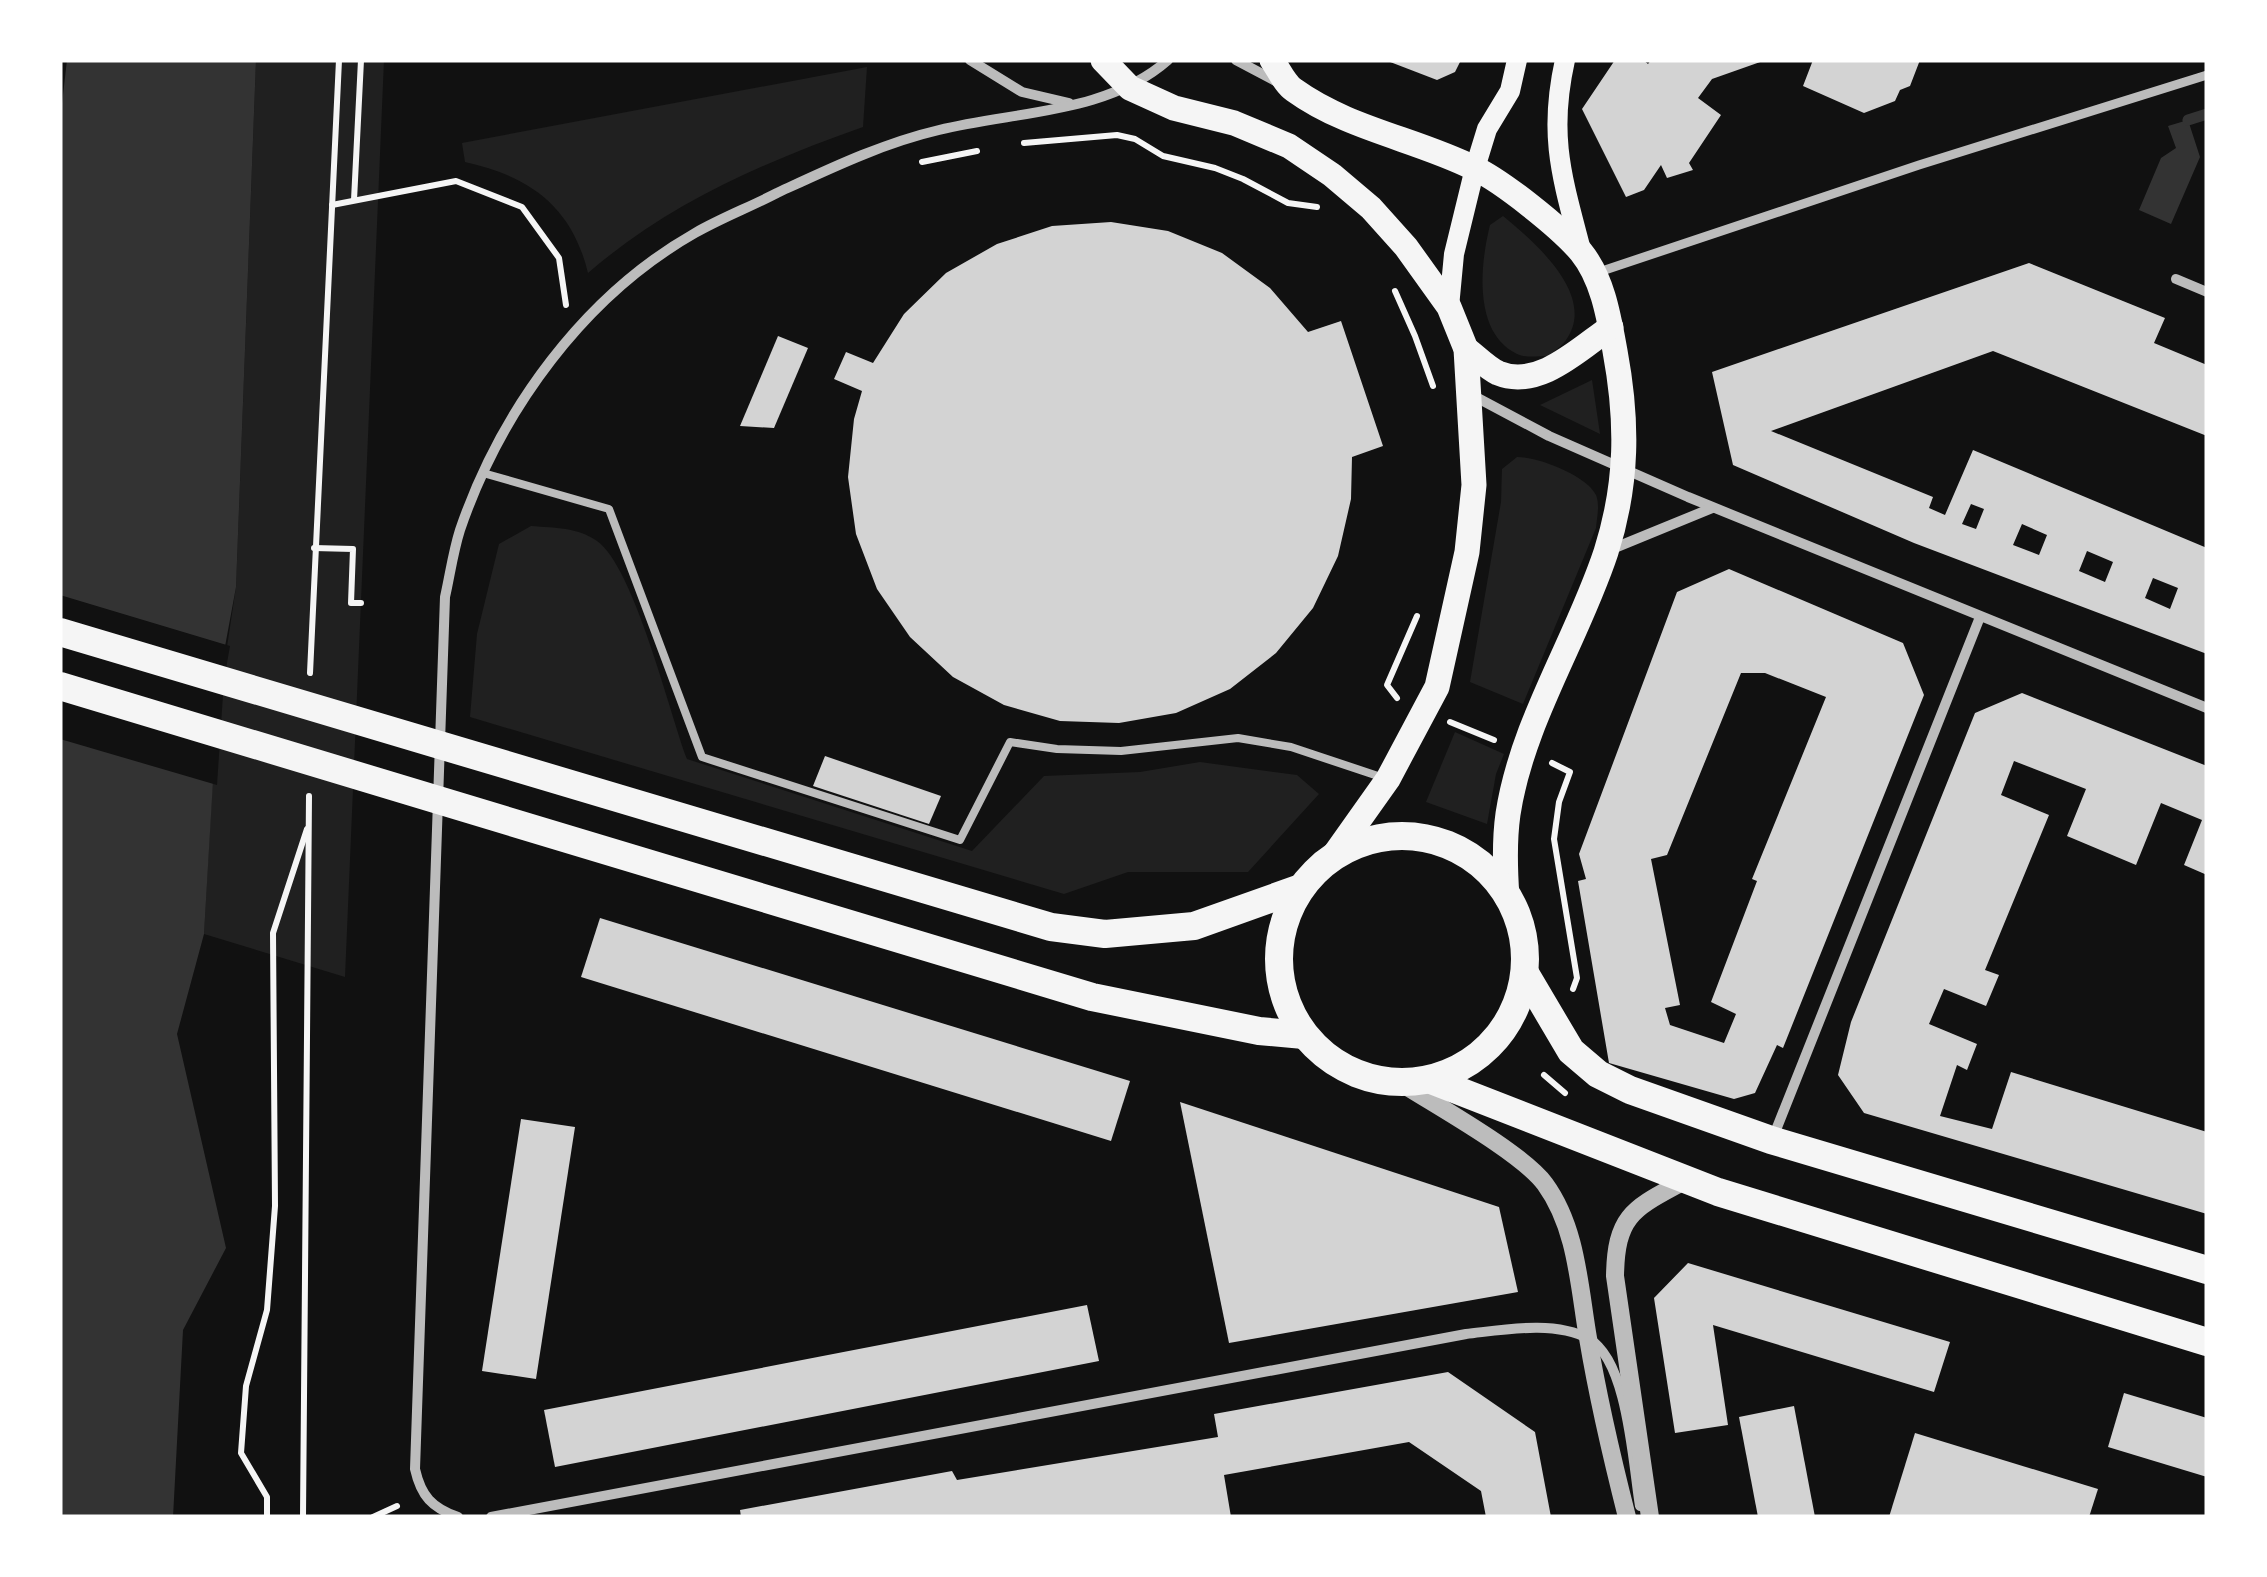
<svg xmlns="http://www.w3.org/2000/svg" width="2267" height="1577" viewBox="0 0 2267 1577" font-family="'DejaVu Sans',sans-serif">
<rect width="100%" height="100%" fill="#111"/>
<g fill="#202020">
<path d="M256 60H384L345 977 204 934 216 720 236 587Z"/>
<path d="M867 67 863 127C764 162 669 203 588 273 572 206 529 176 465 162L462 143Z"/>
<path d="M1503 216C1533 241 1598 295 1566 340 1562 346 1554 351 1548 356 1539 356 1525 358 1517 354 1473 333 1480 265 1490 225Z"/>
<path d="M1592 380 1600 434 1540 405Z"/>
<path d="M1517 457C1538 457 1586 475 1596 495 1600 505 1597 517 1596 528L1523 704 1470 682 1501 502 1502 469Z"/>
<path d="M531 526C555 528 577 527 597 541 634 567 669 711 687 759L972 851 1044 776 1140 772 1200 762 1297 775 1319 794 1248 872H1128L1064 894 470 717 477 634 499 544Z"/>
<path d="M1455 732 1504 754 1496 774 1487 824 1426 802Z"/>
</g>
<g fill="#333">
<path d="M67 60H256L236 587 219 679 204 934 177 1034 226 1248 183 1330 173 1517H60V121Z"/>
<path d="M2188 120 2200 157 2171 224 2139 210 2161 158 2176 148 2168 126Z"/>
</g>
<path fill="#111" d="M60 595 230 646 224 680 217 785 60 739Z"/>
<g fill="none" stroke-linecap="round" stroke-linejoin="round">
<path stroke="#333" stroke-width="11" d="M2188 120 2207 114"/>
</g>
<g fill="#d3d3d3" fill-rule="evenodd">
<path d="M1385 60H1461L1455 72 1437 80Z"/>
<path d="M1615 60H1643L1648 64 1651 60 1763 61 1712 79 1698 98 1721 115 1689 163 1693 170 1667 178 1661 165 1644 190 1626 197 1582 109Z"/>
<path d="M1813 60H1920L1910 86 1900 90 1895 101 1864 113 1803 86Z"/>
<path d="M1111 222 1168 231 1222 253 1270 288 1308 332 1341 321 1383 446 1352 457 1351 499 1338 556 1313 608 1276 653 1230 689 1176 713 1119 723 1060 721 1004 705 953 677 910 637 877 589 856 534 848 477 854 419 862 391 834 379 846 352 873 363 904 314 946 273 997 244 1052 226Z"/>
<path d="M2029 263 2165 318 2154 343 2207 365V436L1993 351 1771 431 1933 497 1929 508 1945 515 1973 450 2207 548V654L1914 543 1733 465 1712 372ZM1971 504 1984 509 1976 529 1962 524ZM2022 524 2047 535 2039 555 2013 545ZM2087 551 2113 562 2105 582 2079 571ZM2153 578 2178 588 2170 609 2145 598Z"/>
<path d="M778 336 808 348 774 428 740 426Z"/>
<path d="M1729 569 1903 643 1924 695 1783 1048 1777 1045 1755 1093 1734 1099 1609 1063 1578 881 1586 879 1579 854 1677 592ZM1741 673H1765L1826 697 1752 879 1757 881 1711 1002 1736 1014 1724 1043 1670 1025 1665 1008 1680 1005 1651 859 1667 855Z"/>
<path d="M2022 693 2207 766V875L2184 865 2202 820 2161 803 2136 865 2067 836 2086 789 2014 761 2001 795 2049 815 1985 970 1999 975 1986 1006 1944 989 1929 1024 1977 1044 1967 1070 1957 1065 1940 1116 1992 1129 2011 1072 2207 1132V1214L1864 1113 1838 1075 1851 1022 1975 713Z"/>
<path d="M825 756 941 796 929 824 813 786Z"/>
<path d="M600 918 1130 1081 1111 1141 581 977Z"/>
<path d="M1180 1102 1499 1207 1518 1292 1229 1343Z"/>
<path d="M521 1119 575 1127 536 1379 482 1371Z"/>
<path d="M1688 1263 1950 1342 1934 1392 1713 1325 1728 1425 1675 1433 1654 1298Z"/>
<path d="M1087 1305 1099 1361 555 1467 544 1410Z"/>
<path d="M1448 1372 1535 1432 1551 1517H1486L1481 1491 1409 1442 1224 1475 1231 1517H741L740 1510 952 1471 957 1480 1218 1437 1214 1414Z"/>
<path d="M2124 1393 2207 1418V1477L2108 1447Z"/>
<path d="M1794 1406 1815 1517H1758L1739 1417Z"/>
<path d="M1915 1433 2098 1489 2089 1517H1889Z"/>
</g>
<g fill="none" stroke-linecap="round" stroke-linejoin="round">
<g stroke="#f5f5f5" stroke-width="6">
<path d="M1024 143 1117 135 1135 139 1163 156 1215 168 1243 179 1288 203 1317 207"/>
<path d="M922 162 977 151"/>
<path d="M354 200 361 60"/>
<path d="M332 205 456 181 522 207 559 258 566 305"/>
<path d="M1395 291 1415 336 1433 386"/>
<path d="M314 548 353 549 351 603H361"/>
<path d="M310 673 339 60"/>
<path d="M1397 698 1387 685 1417 616"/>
<path d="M1450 722 1494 740"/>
<path d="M1552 763 1570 772 1559 802 1554 839 1577 978 1573 989"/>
<path d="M1544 1075 1565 1093"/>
<path d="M267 1517V1497L241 1453 246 1386 267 1310 275 1206 273 933 307 829"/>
<path d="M303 1517 309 796"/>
<path d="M373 1517 397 1506"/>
</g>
<path stroke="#bcbcbc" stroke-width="8" d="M483 473 609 509 702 757 960 840 1010 742 1057 749 1121 751 1238 738 1291 747 1381 777"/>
<path stroke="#bcbcbc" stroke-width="9" d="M1596 273 1919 165 2207 75"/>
<g stroke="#bcbcbc" stroke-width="10">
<path d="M970 60 1022 92 1069 103"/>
<path d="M1236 60 1281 84"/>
<path d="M2176 279 2207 292"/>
<path d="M1472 395 1549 436 1688 497 2207 708"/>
<path d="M1612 549 1712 508"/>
<path d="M1772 1140 1980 617"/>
<path d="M458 1517C432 1508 421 1496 415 1469L445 597C450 575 453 552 460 530 501 410 584 296 695 233 721 218 750 207 777 193 829 169 883 143 939 130 1015 111 1107 114 1168 60"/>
<path d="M491 1517 1466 1334C1503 1330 1555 1320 1589 1339 1628 1361 1633 1464 1640 1506"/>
</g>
<g stroke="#bcbcbc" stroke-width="18">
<path d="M1401 1083C1437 1106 1522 1153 1545 1184 1577 1228 1579 1286 1588 1338 1598 1398 1612 1458 1627 1517"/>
<path d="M1650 1517 1615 1276C1616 1213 1635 1208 1686 1180"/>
</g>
<g stroke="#f5f5f5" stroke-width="20">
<path d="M1565 60C1548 136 1562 177 1581 250"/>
<path d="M1449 307 1454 254 1475 168 1487 129 1510 91 1517 60"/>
</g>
<g stroke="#f5f5f5" stroke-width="25">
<path d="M1103 60 1130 88 1174 108 1234 123 1289 146 1332 175 1371 208 1406 247 1449 307 1466 349 1474 485 1467 552 1437 687 1388 779 1332 858"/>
<path d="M1272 60C1279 70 1285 84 1294 90 1348 129 1416 139 1474 168 1502 181 1561 228 1581 252 1603 279 1609 318 1615 351 1628 421 1628 483 1606 552 1577 640 1522 722 1508 814 1504 842 1505 869 1507 897"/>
<path d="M1466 349C1476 356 1487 368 1498 373 1539 390 1580 348 1611 327"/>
</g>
<g stroke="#f5f5f5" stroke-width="28">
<path d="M60 632 1051 927 1105 934 1194 926 1298 889"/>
<path d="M60 686 1092 997 1259 1031 1304 1035"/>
<circle cx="1402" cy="959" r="123"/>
<path d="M1526 975 1571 1051 1598 1074 1630 1090 1771 1140 2207 1270"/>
<path d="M1431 1080 1718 1192 2207 1342"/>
</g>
</g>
<rect width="2267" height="1577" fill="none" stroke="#ffffff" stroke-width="125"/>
</svg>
